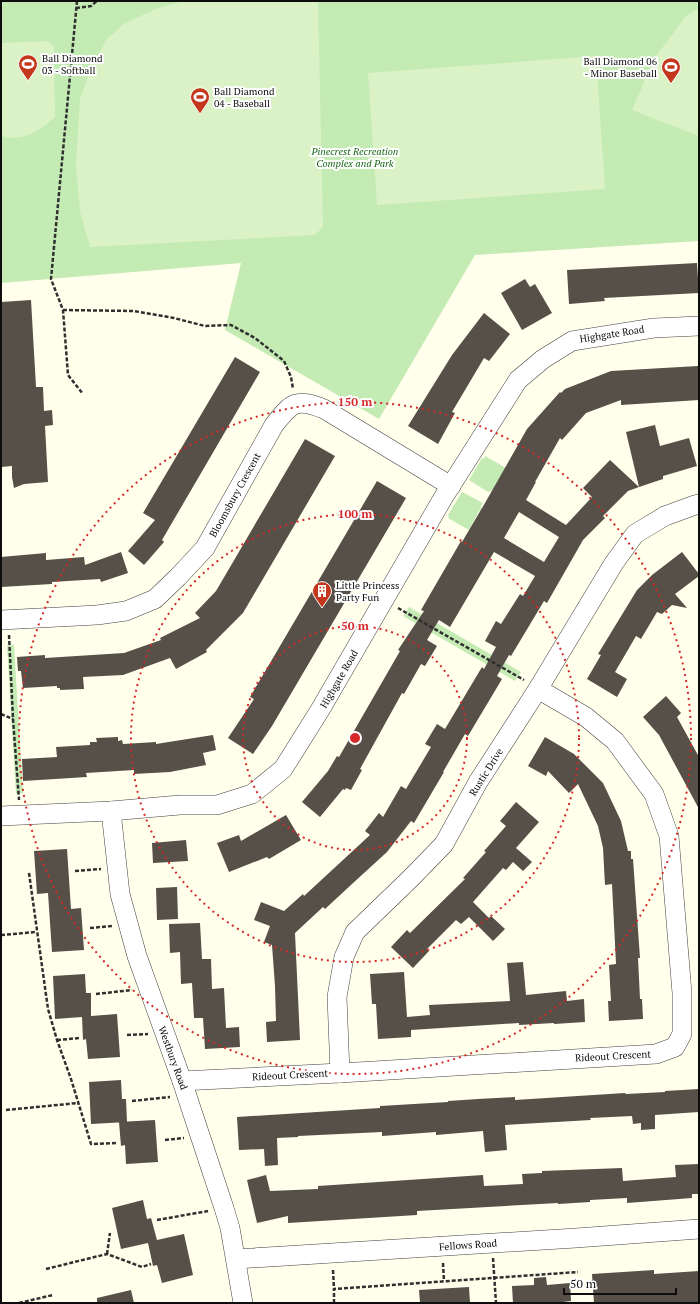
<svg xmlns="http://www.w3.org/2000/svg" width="700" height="1304" viewBox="0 0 700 1304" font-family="'PT Serif',serif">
<rect width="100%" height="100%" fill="#ffffec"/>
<g fill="#c5ebb4">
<path d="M1 1H699V241L475 255 379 419 225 330 241 263 1 283Z"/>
<path d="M485 456 506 468 493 490 488 492 469 480 482 458 484 459Z"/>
<path d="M462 492 483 503 480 507 482 508 481 511H479L469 530 448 518 449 517 448 515Z"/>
<path d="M409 607 521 672 515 681 403 616Z"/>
<path d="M7 645H14L23 793 16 794Z"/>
</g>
<g fill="#daf2c6">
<path d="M184 1H312L318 2 323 227 315 235 90 247 80 212 76 165 80 99 92 66 107 39 125 23 158 8Z"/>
<path d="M699 8V136L632 110 654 59 686 16Z"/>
<path d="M48 41 54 46 55 117C39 132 23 142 1 136V43Z"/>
<path d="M596 56 605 189 377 205 368 73Z"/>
</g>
<g fill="#565048" fill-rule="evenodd">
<path d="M697 263 699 293 604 298 605 301 569 304 567 270Z"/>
<path d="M525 279 530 287 535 284 552 313 522 330 501 293Z"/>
<path d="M31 300 36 387H43L44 411 52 410 53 425 45 426 48 482 24 484 14 488 12 477V466L1 467V302Z"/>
<path d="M484 313 510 334 489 361 484 358 452 412 455 413 438 444 408 426 452 355Z"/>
<path d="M235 357 260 372 162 540 164 542 144 565 128 551 155 520 143 513Z"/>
<path d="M698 366 699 400 621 405V400L586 413 562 440 560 438 535 482H536L526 500 566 525 592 497 583 488 610 460 639 487 628 491 603 516 605 518 583 540 547 603 544 601 511 656 509 655 497 676 502 679 468 736 465 734 443 772H444L414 823 411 821 387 852 352 884 325 909 323 907 295 933 300 1040 267 1042 266 1022 276 1021 275 986 272 945 264 942 270 926 254 920 261 902 284 911 303 894 304 896 370 835 365 831 379 813 383 817 401 786 406 789 431 747 425 744 437 724 445 729 482 667 484 669 496 647 485 641 496 621 501 624 520 594 523 596 535 576 494 552 450 627 439 620 427 640 437 646 425 666 421 664 404 694 402 693 360 769 362 770 351 790 346 788 345 790 343 789 320 817 302 802 328 771 337 756 339 757 400 651 398 650 424 611 421 610 461 541 462 542 485 503 527 429 560 392 561 393 565 389 611 371ZM519 512 559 537 544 562 504 538Z"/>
<path d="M655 425 660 446 689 438 697 466 663 476V479L639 487 626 432Z"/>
<path d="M305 439 335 456 243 613 206 650 207 652 176 669 170 658 123 675 83 677 84 689 60 690V688H57V686L23 688 21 671H18L17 657 45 655V658L124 653 161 640 160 638 200 618 195 613 216 591Z"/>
<path d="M377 481 406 498 272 726 253 754 228 738 254 699 250 697Z"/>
<path d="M121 552 128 573 101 582 100 579 52 582V584L1 587V557L46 553V560L84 557 85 565Z"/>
<path d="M682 552 699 574V576L675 594 687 608 672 605 662 614 657 612 641 639 636 636 615 672 627 679 617 697 587 679 601 655 598 654 637 590 652 575Z"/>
<path d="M666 696 681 713 677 717 699 757V809L659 735 643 717Z"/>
<path d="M213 735 216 750 203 753 206 765 170 772 134 774V770L86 773 87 777 23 781 22 759 57 757 56 747 90 745V742H97L96 738 118 737V741L122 740 123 744 156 742V744Z"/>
<path d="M545 737 574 754 603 783 621 821 628 851H631V859H633L639 944 640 958H638L640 999H642L643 1019 609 1021 608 1001H611L609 965 616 964 612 884 605 885 603 848 598 826 578 784 569 793 548 771 546 776 528 766Z"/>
<path d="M516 802 539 822 516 848 532 862 523 871 513 862 506 870 503 868 473 902 489 918 491 916 505 929 493 941 469 917 461 924 456 920 427 949 429 951 413 968 391 947 407 930 410 933 465 879 463 878 486 852 484 851 506 826 500 821Z"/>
<path d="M286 815 301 840 269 859 267 857 229 872 217 843 239 835 241 841Z"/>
<path d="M186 840 188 861 153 863 152 843Z"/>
<path d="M67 849 71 909 81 908 84 950 52 952 48 893 37 894 34 851Z"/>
<path d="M177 887 178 919 157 920 156 888Z"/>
<path d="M200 923 202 959H211L212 989 224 988 226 1028 239 1027 240 1047 205 1049 203 1018H194L192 983 181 984 180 952 170 953 169 924Z"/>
<path d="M523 962 526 995 566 991 567 1001 584 999 585 1022 554 1024V1023L519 1025V1023L411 1030V1037L378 1039 376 1004H372L370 974 404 972 407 1017 430 1015 429 1005 510 1001 507 963Z"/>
<path d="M85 974 86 993H91V1016L117 1014 120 1057 88 1059 86 1039 83 1040 82 1017 55 1019 53 976Z"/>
<path d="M121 1080 122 1099H126L127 1122 91 1124 89 1082Z"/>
<path d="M699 1089V1112L655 1115V1129L641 1130V1123L633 1124 632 1116 590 1118 591 1120 505 1125 507 1150 485 1152 483 1131 436 1135V1132L382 1136V1132L298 1136V1137L277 1138 278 1165 265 1166 264 1149 239 1150 237 1117 380 1108V1106L448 1102V1101L478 1099 515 1097V1100L625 1093 626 1094 665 1092V1091Z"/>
<path d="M155 1120 158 1162 126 1164 125 1145 121 1146 119 1122Z"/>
<path d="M699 1164V1194H692V1198L627 1203V1198L590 1200V1202L558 1204V1203L417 1211V1215L288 1223V1216L257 1223 247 1180 266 1175 270 1191 318 1189V1186L483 1175 484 1186 523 1184 522 1174 542 1173V1171L622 1168 623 1181 676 1177 675 1165Z"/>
<path d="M143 1200 147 1219 151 1218 157 1240 184 1234 193 1275 162 1283 157 1265 153 1266 148 1243 121 1249 112 1208Z"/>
<path d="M654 1270V1274L699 1271V1303H594L592 1274Z"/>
<path d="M546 1277 547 1285 570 1283 571 1301 563 1302 564 1303H513L512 1286 534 1285V1278Z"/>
<path d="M469 1287 470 1303H420L419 1290Z"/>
<path d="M131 1290 134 1303H97V1298Z"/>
</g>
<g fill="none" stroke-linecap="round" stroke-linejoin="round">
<g stroke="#404040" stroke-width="20">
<g id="minor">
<path d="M1 620 97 615 126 611 155 599 178 577 205 548 274 425C292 402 296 398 324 409L451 486"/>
<path d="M111 811 120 894 137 956 182 1081 224 1208 230 1228 243 1303"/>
<path d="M1 816 111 811 180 805H217L252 794 283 769 320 710 443 498 518 380 543 359 572 341 654 328 699 326"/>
<path d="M340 1073 337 997 344 957 355 932 411 878 444 844 478 782 538 689 614 563 635 534 665 516 695 505 699 504"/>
<path d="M182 1081 340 1073 656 1054 675 1047 682 1034V993L669 836 654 794 615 741 586 717 538 689"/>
<path d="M236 1259 576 1238 699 1229"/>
</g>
</g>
<g stroke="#2f2f2f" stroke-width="2.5" stroke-dasharray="4 2" stroke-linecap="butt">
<path d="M77 1 51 279 63 310 68 375 83 394"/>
<path d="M76 8 91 6 97 1"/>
<path d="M63 310 134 311 174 318 205 326 231 325 255 338 284 361 291 377 293 389"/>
<path d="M398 608 524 680"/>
<path d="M9 635 13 719 19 800"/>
<path d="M1 714 13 719"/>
<path d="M75 871 101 869"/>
<path d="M29 873 48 1009 57 1040 71 1079 91 1144 118 1143"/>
<path d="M90 928 112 926"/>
<path d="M1 935 36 932"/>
<path d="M96 994 132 990"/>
<path d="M127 1035 148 1034"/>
<path d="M57 1040 80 1038"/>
<path d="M132 1101 170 1097"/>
<path d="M6 1110 78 1103"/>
<path d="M165 1140 184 1138"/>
<path d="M157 1220 208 1211"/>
<path d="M107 1254 110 1233"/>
<path d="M493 1258 496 1303"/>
<path d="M443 1263 444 1281"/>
<path d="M46 1269 107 1254 142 1267 151 1264"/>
<path d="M333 1270 334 1289"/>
<path d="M19 1303 53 1295"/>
<path d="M334 1303V1289L578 1272"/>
</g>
<use href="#minor" stroke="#fff" stroke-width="19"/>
</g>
<g fill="none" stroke="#d62828" stroke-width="2" stroke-dasharray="2 4">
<circle cx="355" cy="738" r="112"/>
<circle cx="355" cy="738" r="224"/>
<circle cx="355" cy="738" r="336"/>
</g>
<defs>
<g id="stadium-pin" transform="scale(1)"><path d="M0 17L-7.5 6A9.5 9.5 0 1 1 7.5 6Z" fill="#c4371d" stroke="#fff"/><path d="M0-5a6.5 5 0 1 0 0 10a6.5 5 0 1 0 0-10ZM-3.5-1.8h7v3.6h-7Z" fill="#fff"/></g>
<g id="building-pin" transform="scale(1)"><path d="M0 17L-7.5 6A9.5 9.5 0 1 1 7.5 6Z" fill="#c4371d" stroke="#fff"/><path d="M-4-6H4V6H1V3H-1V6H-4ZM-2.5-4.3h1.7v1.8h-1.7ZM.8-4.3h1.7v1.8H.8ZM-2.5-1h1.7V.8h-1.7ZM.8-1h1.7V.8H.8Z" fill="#fff"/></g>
</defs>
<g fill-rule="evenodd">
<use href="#stadium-pin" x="28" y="64"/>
<use href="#stadium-pin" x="671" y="67"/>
<use href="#stadium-pin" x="200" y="97"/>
<use href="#building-pin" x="322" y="591"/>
</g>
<g text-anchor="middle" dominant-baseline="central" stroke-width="4" stroke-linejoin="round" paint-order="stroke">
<g font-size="10" fill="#0d0d0d" stroke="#fff" text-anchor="start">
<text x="42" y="58">Ball Diamond<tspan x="42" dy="12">03 - Softball</tspan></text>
<text x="657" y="61" text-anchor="end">Ball Diamond 06<tspan x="657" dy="12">- Minor Baseball</tspan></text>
<text x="214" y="91">Ball Diamond<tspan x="214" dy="12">04 - Baseball</tspan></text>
<text x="336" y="585">Little Princess<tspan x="336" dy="12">Party Fun</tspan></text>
</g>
<g font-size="10" font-style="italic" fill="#1a681a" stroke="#fff">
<text x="355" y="151">Pinecrest Recreation<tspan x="355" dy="12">Complex and Park</tspan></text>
</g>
<g font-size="10" fill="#0d0d0d" stroke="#fff">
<text transform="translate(612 334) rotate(-9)">Highgate Road</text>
<text transform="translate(235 495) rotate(-61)">Bloomsbury Crescent</text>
<text transform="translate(339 679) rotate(-60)">Highgate Road</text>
<text transform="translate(486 772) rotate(-58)">Rustic Drive</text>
<text transform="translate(613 1056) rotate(-3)">Rideout Crescent</text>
<text transform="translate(173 1058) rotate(70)">Westbury Road</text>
<text transform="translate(290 1075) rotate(-3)">Rideout Crescent</text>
<text transform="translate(468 1245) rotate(-4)">Fellows Road</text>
</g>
</g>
<circle cx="355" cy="738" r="6" fill="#d62828" stroke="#fff" stroke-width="2"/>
<g font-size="12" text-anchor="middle" font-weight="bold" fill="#d62828" stroke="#fff" stroke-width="4" stroke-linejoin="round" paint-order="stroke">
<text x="355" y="406">150 m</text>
<text x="355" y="518">100 m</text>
<text x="355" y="630">50 m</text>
</g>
<rect width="700" height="1304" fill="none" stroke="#0d0d0d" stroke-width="4"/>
<path d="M564 1288v6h112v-6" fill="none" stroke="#0d0d0d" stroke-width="2"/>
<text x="570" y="1288" font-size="12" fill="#0d0d0d" stroke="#ffffff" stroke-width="3" paint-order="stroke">50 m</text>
</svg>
